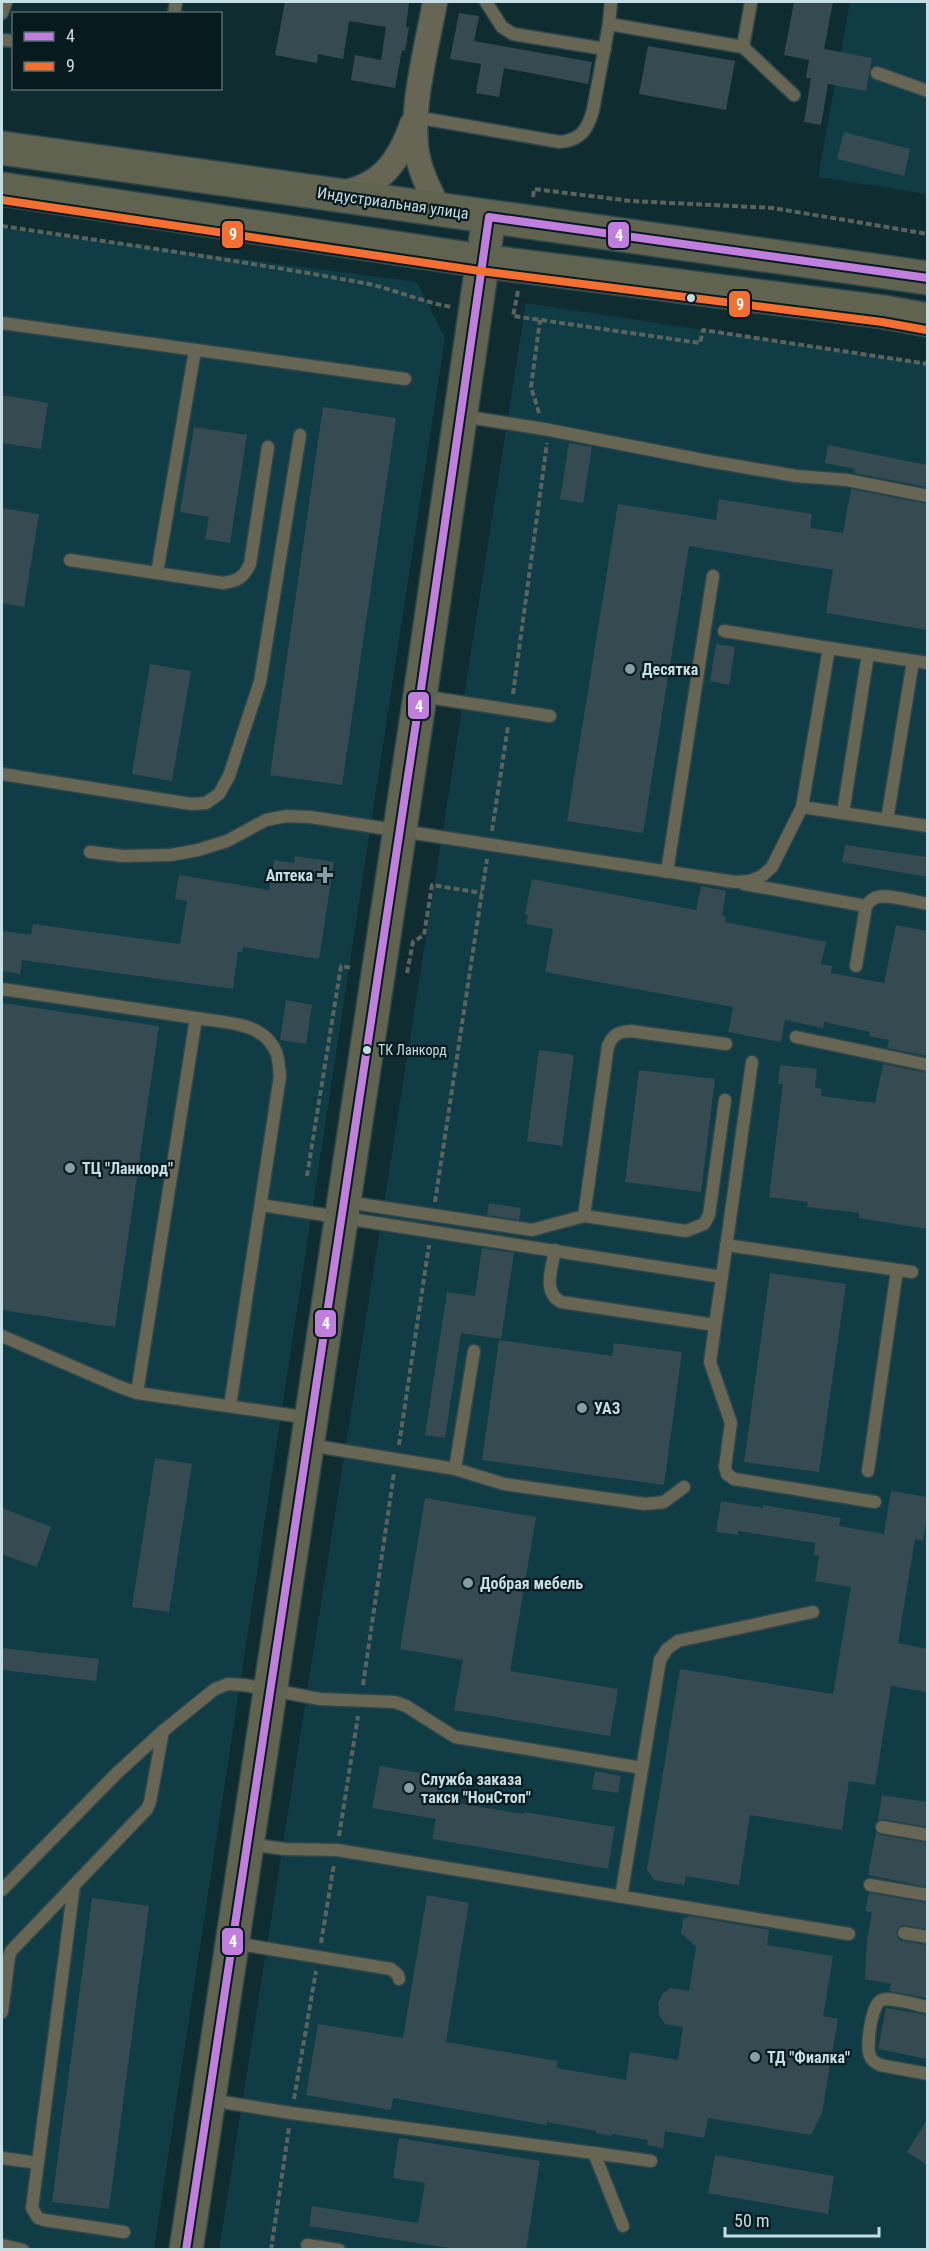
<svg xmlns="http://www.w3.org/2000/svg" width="929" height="2251" viewBox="0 0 929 2251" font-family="'Roboto Condensed',sans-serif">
<rect width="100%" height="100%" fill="#0f2c31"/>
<g fill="#0f3c45">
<path d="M850 2H927V194L818 177Z"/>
<path d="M2 228 417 282 445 338 154 2249 2 2250Z"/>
<path d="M526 303 927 364V2249L219 2250Z"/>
</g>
<g fill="#364b51">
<path d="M285 2H409L406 27H409L405 51 402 50 395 88 351 80 355 55 381 60 386 27 349 21 343 59 318 54 317 63 275 55Z"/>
<path d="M794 2H833L824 49 872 58 866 91 828 84 821 125 804 122 811 78H806L809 60 784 55Z"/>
<path d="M459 13 479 16 474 41 592 62 588 84 504 68 499 97 476 93 481 64 450 59Z"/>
<path d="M648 46 735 61 726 110 639 94Z"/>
<path d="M844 132 910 149 904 176 837 159Z"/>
<path d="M2 395 48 403 41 449 2 443Z"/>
<path d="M323 407 396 418 342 785 270 775Z"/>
<path d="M194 427 247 435 230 543 205 539 209 517 180 512Z"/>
<path d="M569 443 592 447 583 503 560 499Z"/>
<path d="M828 445 927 465V487L854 473 855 469 825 463Z"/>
<path d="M851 489 927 504V630L826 613 833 570 689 546 643 833 567 821 618 504 716 520 719 499 812 514 810 528 843 533Z"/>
<path d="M2 508 39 514 24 607 2 603Z"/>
<path d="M716 644 735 647 729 685 710 681Z"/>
<path d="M150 664 191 671 172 781 132 774Z"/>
<path d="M845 845 927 857V877L842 862Z"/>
<path d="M295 856 334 862 319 959 243 947 242 952H238L233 989 22 960 20 974 2 971V931L31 935 33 924 180 944 187 901 175 899 179 875 269 890 274 860 294 863Z"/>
<path d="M532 879 696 910 701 886 726 891 722 915 726 916 725 922 826 942 821 964 832 966 831 973 884 983 896 925 927 931V1056L887 1048 889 1040 869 1036 870 1032 824 1022 823 1028 785 1020 781 1042 728 1032 733 1007 545 972 553 929 526 924 528 915 525 914Z"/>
<path d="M286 1000 312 1005 306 1044 280 1040Z"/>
<path d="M2 1003 159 1026 115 1327 2 1310Z"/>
<path d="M539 1050 574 1055 562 1146 527 1141Z"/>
<path d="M883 1064 927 1073V1229L859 1218V1213L807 1207 808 1202 769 1197 783 1084H778L780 1065 817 1069 815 1088 822 1089 821 1096 875 1103Z"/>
<path d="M639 1070 715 1079 701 1192 625 1182Z"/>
<path d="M489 1203 521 1208 519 1220 487 1215Z"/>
<path d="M482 1248 514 1253 501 1339 461 1333 445 1438 425 1435 447 1292 475 1296Z"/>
<path d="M770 1273 846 1284 819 1472 744 1462Z"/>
<path d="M499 1340 612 1356 614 1343 682 1352 664 1485 482 1460Z"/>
<path d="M155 1458 192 1464 169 1612 132 1607Z"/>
<path d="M891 1491 927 1497V1516L923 1541 915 1539 898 1643 927 1649V1692L891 1686 875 1785 849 1781 842 1830 750 1815 739 1885 686 1876 684 1885 654 1880 647 1870 680 1669 833 1694 851 1587 815 1581 819 1556 814 1555 815 1543 738 1531V1535L716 1532 721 1501 763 1508V1505L841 1518 839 1526 884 1534Z"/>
<path d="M425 1498 536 1517 510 1671 618 1689 610 1736 454 1710 463 1660 400 1649Z"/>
<path d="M2 1508 51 1527 37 1567 2 1554Z"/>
<path d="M2 1648 99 1659 96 1681 2 1670Z"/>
<path d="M380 1766 443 1777 439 1800 523 1814 524 1812 615 1827 608 1869 432 1839 436 1819 372 1808Z"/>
<path d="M595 1771 621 1776 618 1793 592 1789Z"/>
<path d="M882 1795 927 1802V1827L883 1819 878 1820Z"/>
<path d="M876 1832 881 1835 927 1843V1887L868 1875Z"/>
<path d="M869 1893 927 1903V1929L902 1925 896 1932 898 1939 902 1941 927 1945V1998L889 1991 891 1984 865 1979 867 1940 872 1912 865 1911Z"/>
<path d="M427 1895 469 1903 446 2042 558 2061 556 2068 626 2080 630 2052 678 2060 683 2027 665 2024 659 2015 658 2003 663 1993 671 1988 689 1991 696 1947 681 1933 683 1919 690 1916 769 1930 767 1945 833 1956 823 2016 838 2019 822 2113 811 2135 708 2118 704 2138 665 2131 663 2148 647 2145 648 2140 612 2134V2136L596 2133V2131L547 2122V2125L393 2098 391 2110 306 2095 318 2024 403 2038Z"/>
<path d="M92 1898 149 1906 109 2209 52 2202Z"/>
<path d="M886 2008 927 2015V2059L878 2049Z"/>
<path d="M927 2120V2165L907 2152Z"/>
<path d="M399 2138 540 2161 526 2250H461L309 2226 312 2206 418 2223 425 2183 393 2178Z"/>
<path d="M715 2155 834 2176 828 2214 708 2193Z"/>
</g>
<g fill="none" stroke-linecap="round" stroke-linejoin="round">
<g stroke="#2f474b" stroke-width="15">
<g id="lane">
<path d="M486 2 502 27 513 34 605 49"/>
<path d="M2 13 6 2"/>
<path d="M174 14 176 2"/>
<path d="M609 24 743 47 751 2"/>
<path d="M2 40 14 41"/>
<path d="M743 47 794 95"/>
<path d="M877 73 928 91"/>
<path d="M415 117 560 142C581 140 588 129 593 110L609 24 611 2"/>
<path d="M2 323 405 379"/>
<path d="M462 416 544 429 708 461 796 476 847 480 928 496"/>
<path d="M70 560 223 583C238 581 244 577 250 564L268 447"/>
<path d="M157 573 195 350"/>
<path d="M829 648 928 663"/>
<path d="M421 696 550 716"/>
<path d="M2 774 191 804 206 803 219 794 229 776 260 682 300 435"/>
<path d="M802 807 928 826"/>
<path d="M843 813 868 654"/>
<path d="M887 820 913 661"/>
<path d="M90 852 123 856 171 855 198 850 227 841 266 820 287 816 310 817 735 882 750 881 762 876 772 867 802 807 829 648 724 631"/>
<path d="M667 872 713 576"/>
<path d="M744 884 866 906"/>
<path d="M856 966 866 906C869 902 873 898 878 897 889 894 915 902 928 904"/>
<path d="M2 989 196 1018"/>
<path d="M796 1037 928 1065"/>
<path d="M752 1062 710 1362 731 1423 725 1467 727 1474 734 1479 875 1502"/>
<path d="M346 1202 532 1230 584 1216 686 1231 704 1224 709 1215 725 1100"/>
<path d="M261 1205 722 1277"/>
<path d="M584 1216 608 1046C613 1035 617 1032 630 1031L726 1044"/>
<path d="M726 1245 912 1272"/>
<path d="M555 1250C552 1268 542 1292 561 1302L715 1325"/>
<path d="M2 1336 120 1387 137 1393"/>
<path d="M230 1406 280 1076C279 1069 279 1059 276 1052 263 1021 224 1023 196 1018L137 1393 310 1418"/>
<path d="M309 1445 455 1469 504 1484 645 1504 664 1502 684 1487"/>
<path d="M455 1469 474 1351"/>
<path d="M868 1471 897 1270"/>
<path d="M882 1827 928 1835"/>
<path d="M248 1844 285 1849 337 1850 849 1934"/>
<path d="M74 1885 32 2208 38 2218 44 2220 124 2232"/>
<path d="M870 1885 928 1895"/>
<path d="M2 1890 117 1773 163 1731 215 1689 228 1684 244 1685 320 1699 395 1702 406 1706 455 1737 642 1768"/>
<path d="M621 1897 660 1660 667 1649 678 1641 813 1612"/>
<path d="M904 1933 928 1937"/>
<path d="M234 1943 391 1969 398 1975 399 1979"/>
<path d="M928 2007C917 2005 891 1997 882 2000 871 2003 866 2047 870 2056 872 2061 876 2063 880 2065L928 2074"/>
<path d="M2 2012 9 1957 11 1951 147 1809 150 1802 163 1731"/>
<path d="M210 2100 291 2113 594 2153 623 2226"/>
<path d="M594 2153 651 2161"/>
<path d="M2 2158 38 2163"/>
<path d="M2 2245 23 2250"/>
<path d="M307 2245 339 2250"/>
</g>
</g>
<g stroke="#2f474b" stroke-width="27">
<g id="street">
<path d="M435 2C427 47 407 118 419 162 423 179 432 194 439 210"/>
<path d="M340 193C381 187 399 161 412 124"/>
</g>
</g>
<g stroke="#2f474b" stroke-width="36">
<g id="primary">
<path d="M2 148 928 278"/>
<path d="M2 189 482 261 884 312 928 320"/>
<path d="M186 2250 420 696 489 217"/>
</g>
</g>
<g stroke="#5a635c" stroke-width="4" stroke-dasharray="6 3" stroke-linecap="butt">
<path d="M533 197 534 189 631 201 773 208 928 234"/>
<path d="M2 226C122 244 243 261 364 283 394 289 421 302 452 307"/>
<path d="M518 291 513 316 700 343 703 330 928 364"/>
<path d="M539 413 531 387 540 320"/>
<path d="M513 694 547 443"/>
<path d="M492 831 508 726"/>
<path d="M407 973 413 942 424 935 432 885 482 893"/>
<path d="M307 1176 341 966 353 968"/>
<path d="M435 1202 487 859"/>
<path d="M399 1445 429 1245"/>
<path d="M363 1685 394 1473"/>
<path d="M339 1836 358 1716"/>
<path d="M321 1943 334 1864"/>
<path d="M294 2099 316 1971"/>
<path d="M271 2250 289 2128"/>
</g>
<use href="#lane" stroke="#676655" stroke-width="12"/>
<use href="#street" stroke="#676655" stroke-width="24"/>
<use href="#primary" stroke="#5f6350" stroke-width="33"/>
<g stroke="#071b1f" stroke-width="12">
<path id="bus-1" d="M186 2250 420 696 489 217 928 278"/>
</g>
<g stroke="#071b1f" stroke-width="12">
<path id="bus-2" d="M2 200 480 271 882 322 926 330"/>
</g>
<use href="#bus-1" stroke="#c07fdc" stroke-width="8"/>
<use href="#bus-2" stroke="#f46f30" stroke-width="8"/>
</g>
<g fill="#c5dee3" stroke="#071b1f" stroke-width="2">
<circle cx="691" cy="298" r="5"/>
<circle cx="367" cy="1050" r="5"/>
</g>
<g fill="#85a0a5" stroke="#071b1f" stroke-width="2">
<circle cx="630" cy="669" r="6"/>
<path d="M322 866h6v6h6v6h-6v6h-6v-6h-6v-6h6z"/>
<circle cx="70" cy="1168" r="6"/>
<circle cx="582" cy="1408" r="6"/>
<circle cx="468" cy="1583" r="6"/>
<circle cx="409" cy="1788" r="6"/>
<circle cx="755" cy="2057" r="6"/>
</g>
<g text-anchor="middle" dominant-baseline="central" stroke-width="4.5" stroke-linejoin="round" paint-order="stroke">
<g font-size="14" fill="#c5dee3" stroke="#071b1f" text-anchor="start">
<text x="378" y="1050">ТК Ланкорд</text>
</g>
<g font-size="16" fill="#c5dee3" stroke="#071b1f">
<text transform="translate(393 203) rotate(8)">Индустриальная улица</text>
</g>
<g font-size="16" font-weight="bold" fill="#c5dee3" stroke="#071b1f" text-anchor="start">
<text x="642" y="669">Десятка</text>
<text x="313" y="875" text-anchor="end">Аптека</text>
<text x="82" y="1168">ТЦ "Ланкорд"</text>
<text x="594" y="1408">УАЗ</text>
<text x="480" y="1583">Добрая мебель</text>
<text x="421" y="1779">Служба заказа<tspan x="421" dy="18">такси "НонСтоп"</tspan></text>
<text x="767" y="2057">ТД "Фиалка"</text>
</g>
</g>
<g stroke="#071b1f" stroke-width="2">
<rect x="221" y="220" width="23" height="29" rx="6" fill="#f46f30"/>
<rect x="607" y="221" width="23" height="28" rx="6" fill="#c07fdc"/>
<rect x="728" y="290" width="23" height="28" rx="6" fill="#f46f30"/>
<rect x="407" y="691" width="23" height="29" rx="6" fill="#c07fdc"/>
<rect x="314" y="1309" width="23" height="29" rx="6" fill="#c07fdc"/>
<rect x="221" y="1927" width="23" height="29" rx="6" fill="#c07fdc"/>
</g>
<g font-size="16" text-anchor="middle" font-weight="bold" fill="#fff">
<text x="233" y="240">9</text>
<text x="619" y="241">4</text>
<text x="740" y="310">9</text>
<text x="419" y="712">4</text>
<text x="326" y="1329">4</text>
<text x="233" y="1947">4</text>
</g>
<rect width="929" height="2251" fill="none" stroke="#c5dee3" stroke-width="6"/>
<rect x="12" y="12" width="210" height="78" fill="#071b1f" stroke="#53696d" stroke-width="1.5"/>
<rect x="24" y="32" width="30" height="9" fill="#c07fdc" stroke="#53696d" stroke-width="1.5"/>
<text x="66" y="42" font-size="18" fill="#c5dee3">4</text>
<rect x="24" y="62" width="30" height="9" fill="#f46f30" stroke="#53696d" stroke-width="1.5"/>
<text x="66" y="72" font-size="18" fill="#c5dee3">9</text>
<path d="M725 2227v9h154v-9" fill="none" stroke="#c5dee3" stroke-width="3"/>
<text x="734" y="2227" font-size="18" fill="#c5dee3" stroke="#071b1f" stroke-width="4.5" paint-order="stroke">50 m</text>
</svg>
